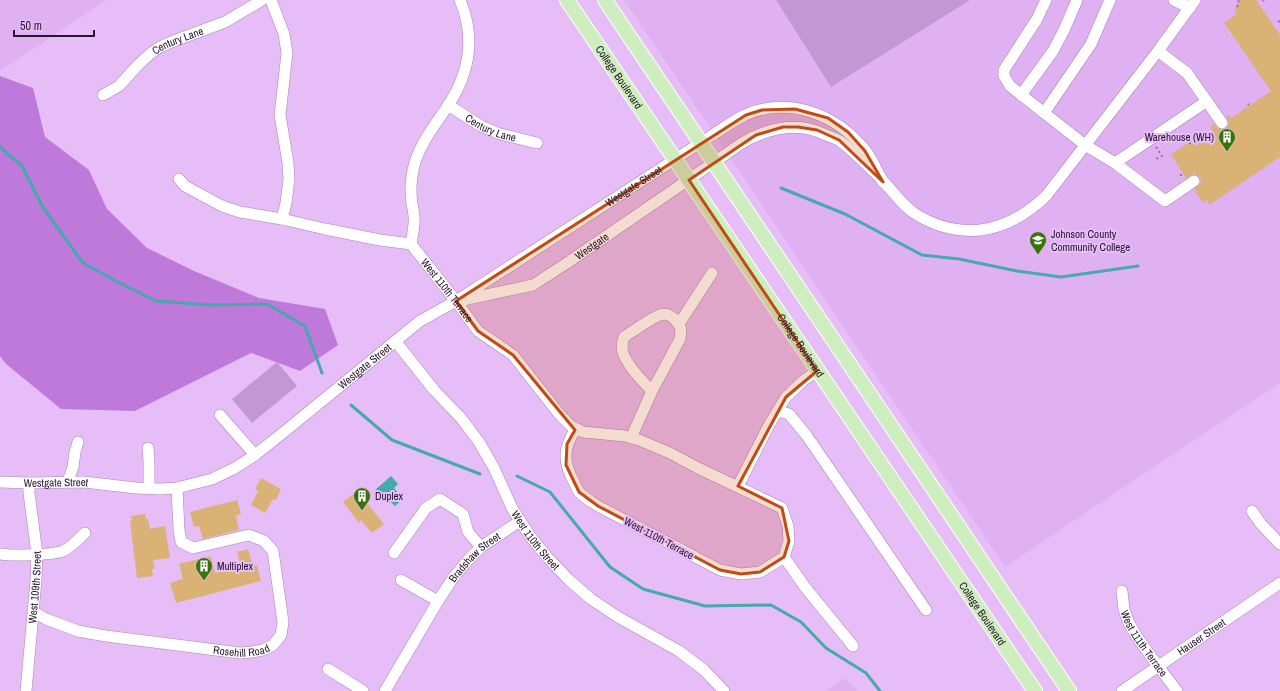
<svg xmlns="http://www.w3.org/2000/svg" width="1280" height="691" viewBox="0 0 1280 691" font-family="'Archivo Narrow',sans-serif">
<rect width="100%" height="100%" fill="#e7bdf8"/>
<g fill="#dfb1f2">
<path d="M0 0H106L0 71Z"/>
<path d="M624 0H1280V383L1005 567Z"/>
<path d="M845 678 858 691H826Z"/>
</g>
<g fill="#c298d3">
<path d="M776 0H970L831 87Z"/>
<path d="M277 362 297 386 252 423 232 399Z"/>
</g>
<path fill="#bf79da" d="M0 76 33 88 45 137 89 170 107 209 147 248 194 271 259 298 325 309 338 345 300 371 251 353 135 411 61 409 6 364 0 356Z"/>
<path fill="#44aaab" d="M391 476 398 484 394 488 403 499 395 506 384 496 381 498 375 490Z"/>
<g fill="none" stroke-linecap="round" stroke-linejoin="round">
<g stroke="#44aaab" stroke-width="3">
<path d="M0 147 22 166 42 206 83 263 118 282 156 301 210 305 267 304 305 326 322 373"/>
<path d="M781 188 845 214 922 255 959 259 1017 271 1061 277 1138 266"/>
<path d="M351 405 392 440 480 474"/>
<path d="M517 476 550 492 610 567 643 589 705 606 771 605 801 622 826 648 866 673 880 691"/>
</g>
</g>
<g fill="#dbb276">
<path d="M1241 0H1256L1280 35V157L1209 205 1207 200 1203 203 1194 189 1200 184 1201 180 1200 177 1197 175 1193 174 1186 178 1171 154 1190 142 1192 144 1213 130 1210 127 1214 124 1219 129H1226L1228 126 1229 123 1226 117 1229 115 1231 118 1271 91 1224 23 1235 15 1236 7Z"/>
<path d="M261 478 281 489 276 500 273 499 265 513 251 505 258 491 255 489Z"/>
<path d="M357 491 384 524 372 533 361 520 359 523 343 502Z"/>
<path d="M237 500 241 514 236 516 239 530 203 539 199 526 194 527 190 512Z"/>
<path d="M145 514 146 519H148L150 529 165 526 170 558 153 560 155 569H152L153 576 137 578 130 521H132L131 516Z"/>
<path d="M248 549 253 566 257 565 261 581 176 603 170 583 183 579 179 564 211 556 215 573 224 570 225 572 241 567 237 552Z"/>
</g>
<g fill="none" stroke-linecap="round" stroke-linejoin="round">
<g stroke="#a982b9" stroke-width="12">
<g id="minor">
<path d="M271 0 284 34 287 53 280 115 288 163 289 179 286 203 282 219"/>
<path d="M1046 0 1037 19 1004 70V76L1010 86 1085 145 1115 163 1165 201 1194 181"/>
<path d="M1174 0 1190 8"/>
<path d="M1158 51 1187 73 1222 123"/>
<path id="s1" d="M103 95 119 86 137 66 151 53 160 47 171 42 225 22 262 0"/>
<path d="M1021 95 1053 51 1064 30 1077 0"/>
<path id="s2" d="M448 105 481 126 500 134 537 143"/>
<path d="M1044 113 1091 44 1110 0"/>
<path d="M1115 163 1207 101"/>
<path id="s3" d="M179 179 185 186 222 206 240 212 282 219 325 229 380 240 411 244 456 301 478 331 513 355 560 415 571 426 583 432 625 436 639 440 670 453 698 468 782 508 788 526 789 541 784 557 760 572 741 574 720 570 598 506C592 502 585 498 580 493 577 490 576 486 574 482 563 463 563 447 576 429"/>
<path d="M411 244C412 237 414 229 414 222 415 217 413 210 412 204 410 190 411 176 415 162 422 141 435 125 447 107 470 73 476 38 460 0"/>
<path id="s4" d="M463 300 533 285 567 263 742 143C768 128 798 121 826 135 831 137 836 138 840 141 855 152 869 167 882 180 893 191 901 204 914 213 934 226 956 232 980 230 1006 227 1027 214 1046 196L1158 51 1195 0"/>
<path d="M679 324 712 273"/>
<path id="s5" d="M396 342 434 390 461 418 479 442 494 468 512 508 530 536 548 558 569 580 591 599 618 617 679 651 704 670 724 691"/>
<path d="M778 411 789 414 807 436 926 610"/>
<path d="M220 415 255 455"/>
<path d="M631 438 652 391C643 382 622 360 622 347 622 344 623 340 624 337 632 332 655 315 663 314 668 314 673 317 676 321 682 326 681 332 680 339L652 391"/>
<path d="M148 448 149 461V488"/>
<path d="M68 481 73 467 75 452 78 442"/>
<path id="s6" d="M0 482 29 483 84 482 136 488 160 489 177 488 212 479 235 468 255 455 279 436 420 321 456 301 711 136C722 129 733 121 745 115 789 96 836 114 865 150 872 159 877 171 883 182"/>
<path d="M738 486 769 425 786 397 804 380 817 371"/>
<path d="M1252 511 1261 524 1280 544"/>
<path d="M394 553 426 508 440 499 463 514 468 532 481 547"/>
<path d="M0 554C11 556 54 555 63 551 72 547 78 539 85 533"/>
<path d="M784 557 805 587 853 646"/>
<path d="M401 580 438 601"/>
<path id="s7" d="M1122 591 1124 610 1129 623 1137 637 1158 666 1177 691"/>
<path id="s8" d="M34 612 46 619 78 631 106 636 240 653 252 652 263 650 273 645 281 635 283 622 273 551 264 541 249 535 193 548 181 542 179 530 177 488"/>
<path d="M328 669 363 691"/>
<path id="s9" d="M26 691 36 580 37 554 29 493V483"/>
<path id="s10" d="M385 691 438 601 453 578 468 560 481 547 520 521"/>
<path id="s11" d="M1122 691 1280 583"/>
</g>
</g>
<g stroke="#fff" stroke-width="16">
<g id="major">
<path id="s12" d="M567 0 1035 691"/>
<path d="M605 0 1069 691"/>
</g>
</g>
<g stroke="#8f719b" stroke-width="2" stroke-dasharray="2 3" stroke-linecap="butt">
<path d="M1263 1 1264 0"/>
<path d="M1237 7 1239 0"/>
<path d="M1278 22 1280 21"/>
<path d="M1248 104 1249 105"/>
<path d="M1187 138 1190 143H1189L1190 145"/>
<path d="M1156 147 1162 156 1156 159"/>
<path d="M1181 176V171"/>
</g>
<use href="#minor" stroke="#fff" stroke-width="11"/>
<use href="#major" stroke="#cfeec0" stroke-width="14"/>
</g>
<path fill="#c14c13" fill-opacity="0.2" stroke="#c14c13" stroke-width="3" stroke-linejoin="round" d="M795 109 828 118 848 132 865 151 883 182 839 140 817 130 798 127H783L756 135 689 180 817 371 786 397 738 486 782 508 789 541 784 557 760 572 741 574 720 570 598 506 579 492 566 465 567 444 575 430 513 355 478 331 456 301 746 115 762 110Z"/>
<defs>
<g id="building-pin" transform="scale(0.9)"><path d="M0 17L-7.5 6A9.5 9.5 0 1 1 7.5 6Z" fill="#387306" stroke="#e7bdf8"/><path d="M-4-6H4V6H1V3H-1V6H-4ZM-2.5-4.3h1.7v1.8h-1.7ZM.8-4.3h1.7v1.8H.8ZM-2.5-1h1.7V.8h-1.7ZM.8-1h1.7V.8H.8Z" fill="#fff"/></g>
<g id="university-pin" transform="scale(0.9)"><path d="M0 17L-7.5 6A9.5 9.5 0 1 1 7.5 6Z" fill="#387306" stroke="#e7bdf8"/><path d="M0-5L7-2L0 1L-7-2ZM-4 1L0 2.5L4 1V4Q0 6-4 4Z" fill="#fff"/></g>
</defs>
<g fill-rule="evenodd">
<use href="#building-pin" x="1227" y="137"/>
<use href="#university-pin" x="1038" y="240"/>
<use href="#building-pin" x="362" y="496"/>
<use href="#building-pin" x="204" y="566"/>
</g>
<g text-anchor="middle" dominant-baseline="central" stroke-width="4" stroke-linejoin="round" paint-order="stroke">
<g font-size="11" fill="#27172d" stroke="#e7bdf8">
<text stroke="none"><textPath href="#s1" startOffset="94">Century Lane</textPath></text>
<text stroke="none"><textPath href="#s12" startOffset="93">College Boulevard</textPath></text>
<text stroke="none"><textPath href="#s2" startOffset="49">Century Lane</textPath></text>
<text stroke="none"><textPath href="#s6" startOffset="728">Westgate Street</textPath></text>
<text stroke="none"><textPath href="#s4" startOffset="142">Westgate</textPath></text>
<text stroke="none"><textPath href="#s3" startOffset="303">West 110th Terrace</textPath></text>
<text stroke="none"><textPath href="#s12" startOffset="417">College Boulevard</textPath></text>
<text stroke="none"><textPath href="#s6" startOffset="404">Westgate Street</textPath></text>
<text stroke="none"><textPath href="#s6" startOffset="56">Westgate Street</textPath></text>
<text transform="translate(659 538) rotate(28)">West 110th Terrace</text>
<text stroke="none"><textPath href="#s5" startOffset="244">West 110th Street</textPath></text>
<text stroke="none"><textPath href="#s10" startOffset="162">Bradshaw Street</textPath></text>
<text stroke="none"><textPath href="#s9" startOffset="104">West 109th Street</textPath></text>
<text stroke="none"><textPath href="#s12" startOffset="741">College Boulevard</textPath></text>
<text stroke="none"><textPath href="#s11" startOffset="96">Hauser Street</textPath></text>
<text stroke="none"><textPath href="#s7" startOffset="58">West 111th Terrace</textPath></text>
<text stroke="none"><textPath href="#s8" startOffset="213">Rosehill Road</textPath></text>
</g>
<g font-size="11" fill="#27172d" stroke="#e7bdf8" text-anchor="start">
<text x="1214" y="137" text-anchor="end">Warehouse (WH)</text>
<text x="1051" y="234">Johnson County<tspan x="1051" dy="13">Community College</tspan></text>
<text x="375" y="496">Duplex</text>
<text x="217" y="566">Multiplex</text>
</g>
</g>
<path d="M14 30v6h80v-6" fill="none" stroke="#27172d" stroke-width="2"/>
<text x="20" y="30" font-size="12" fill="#27172d" stroke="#e7bdf8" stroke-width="3" paint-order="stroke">50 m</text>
</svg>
